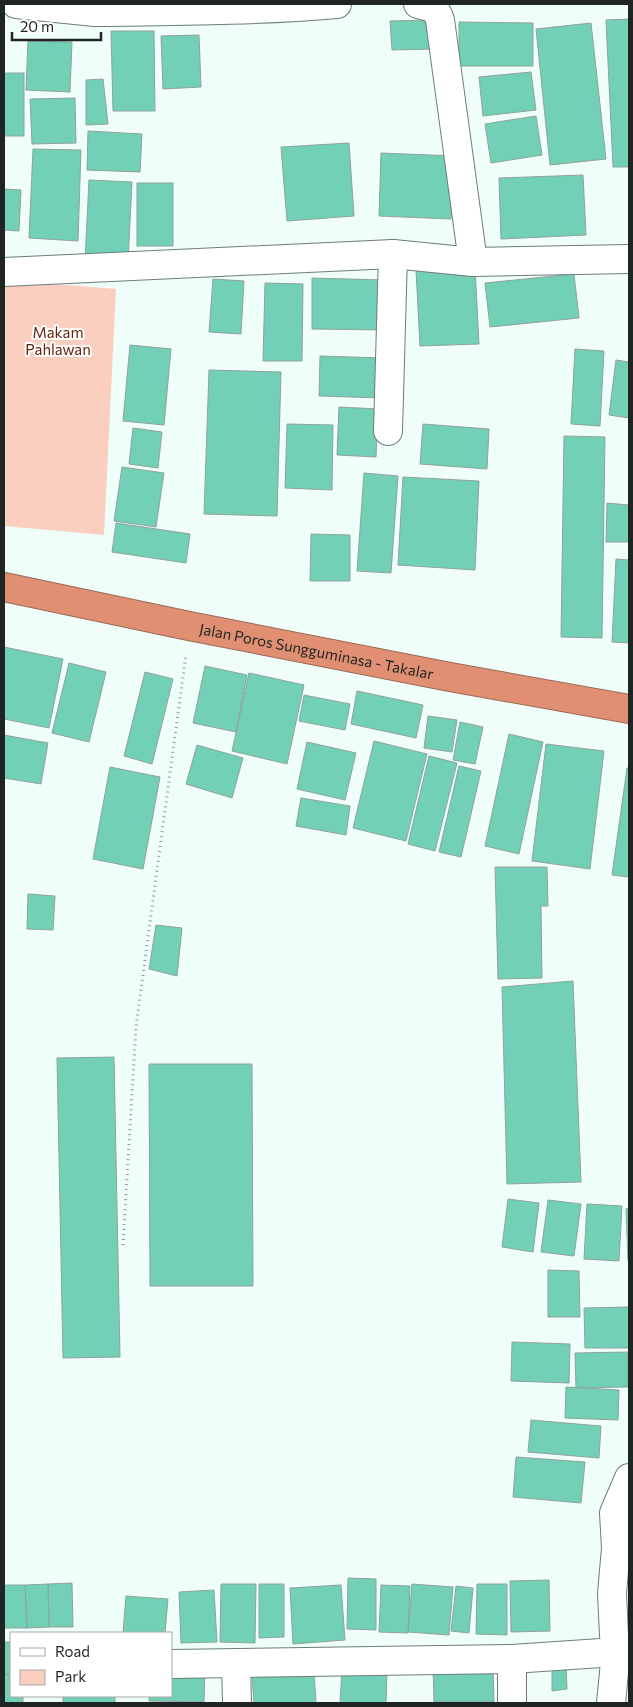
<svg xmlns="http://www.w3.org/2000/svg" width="633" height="1707" viewBox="0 0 633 1707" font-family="Commissioner,sans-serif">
<rect width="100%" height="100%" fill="#effef9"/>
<path fill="#fbcfc0" d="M4 280 116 289 104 535 4 526Z"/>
<g fill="#72d0b7" stroke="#90a29c">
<path d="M629 19V167H613L606 20Z"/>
<path d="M435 20 439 49 392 50 390 21Z"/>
<path d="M459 22 533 23V66H459Z"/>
<path d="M591 23 606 159 550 165 536 29Z"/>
<path d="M111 31H154L155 111H113Z"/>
<path d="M199 35 201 87 163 89 161 36Z"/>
<path d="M28 41 72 42 70 92 26 90Z"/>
<path d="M531 72 536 110 483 116 479 77Z"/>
<rect x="4" y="73" width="20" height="63"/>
<path d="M103 79 108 124 86 125V80Z"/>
<path d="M75 98 76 143 32 144 30 99Z"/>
<path d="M536 116 542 155 491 163 485 124Z"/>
<path d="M88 131 142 134 140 172 87 170Z"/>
<path d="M349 143 354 216 287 221 281 147Z"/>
<path d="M33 149 81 150 78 241 29 238Z"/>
<path d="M381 153 454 156 451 219 379 216Z"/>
<path d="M583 175 586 235 501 239 499 178Z"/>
<path d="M89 180 132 182 128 263 85 261Z"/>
<rect x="137" y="183" width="36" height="63"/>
<path d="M4 189 21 190 19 231 4 230Z"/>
<path d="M475 267 479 344 420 346 416 270Z"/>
<path d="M574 274 579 318 490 327 485 283Z"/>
<path d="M312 278 386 280 385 330 312 329Z"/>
<path d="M213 279 244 281 241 334 209 332Z"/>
<path d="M265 283 303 284 302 361H263Z"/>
<path d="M130 345 171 349 164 425 123 421Z"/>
<path d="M575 349 604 351 600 426 571 424Z"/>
<path d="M320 356 382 358V398L319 396Z"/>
<path d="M616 360 629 362V418L609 415Z"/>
<path d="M209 370 281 372 277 516 204 514Z"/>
<path d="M339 407 378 409 376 457 337 455Z"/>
<path d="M287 424 333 425 332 490 285 488Z"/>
<path d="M423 424 489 429 487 469 420 464Z"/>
<path d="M133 428 162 432 158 468 129 464Z"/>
<path d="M564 436 605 437 602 638 561 637Z"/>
<path d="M122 467 164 473 156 527 114 521Z"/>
<path d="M364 473 398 476 391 573 357 571Z"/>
<path d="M403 477 479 481 475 570 398 565Z"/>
<path d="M607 503 629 505V542H606Z"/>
<path d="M116 523 190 534 186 563 112 552Z"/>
<path d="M311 534 350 535V581H310Z"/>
<path d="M616 559 629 560V643L612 642Z"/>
<path d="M4 647 63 659 49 728 4 719Z"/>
<path d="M69 663 106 672 89 742 52 733Z"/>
<path d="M205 666 247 675 236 732 193 723Z"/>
<path d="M145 672 173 679 152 764 124 756Z"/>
<path d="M249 673 304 685 287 764 232 751Z"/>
<path d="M357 691 423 705 416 738 351 724Z"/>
<path d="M304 695 350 704 345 730 299 721Z"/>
<path d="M428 716 457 720 452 752 424 748Z"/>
<path d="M460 722 483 727 475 764 453 760Z"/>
<path d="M509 734 543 742 519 854 485 846Z"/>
<path d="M4 735 48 743 41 784 4 778Z"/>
<path d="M374 741 427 754 406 841 353 828Z"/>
<path d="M307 742 356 753 345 800 297 789Z"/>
<path d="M546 744 604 751 590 869 532 861Z"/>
<path d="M197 745 243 758 232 798 186 784Z"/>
<path d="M429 756 457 763 435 851 408 844Z"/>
<path d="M459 766 481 771 461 857 439 852Z"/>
<path d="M110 767 160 777 143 869 93 859Z"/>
<path d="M627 768H629V877L612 875Z"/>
<path d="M301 798 350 806 346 835 296 826Z"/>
<path d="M495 867H547L548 906H541L542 978 498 979Z"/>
<path d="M28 894 55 896 53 930 27 929Z"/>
<path d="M156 925 182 928 177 976 149 969Z"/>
<path d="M573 981 581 1182 507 1184 502 987Z"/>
<path d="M114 1057 120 1357 63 1358 57 1058Z"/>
<path d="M149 1064H252L253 1286H150Z"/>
<path d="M508 1199 539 1203 533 1252 502 1247Z"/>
<path d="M548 1200 581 1204 574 1256 541 1252Z"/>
<path d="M587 1204 622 1206 619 1261 584 1259Z"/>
<path d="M629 1208V1261H628L626 1209Z"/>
<path d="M548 1270 579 1271 580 1317H548Z"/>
<path d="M629 1307V1348H585L584 1308Z"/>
<path d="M512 1342 570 1344 569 1383 511 1381Z"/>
<path d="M628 1352V1387L576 1388 575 1353Z"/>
<path d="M566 1387 619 1390 618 1420 565 1418Z"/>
<path d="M531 1420 601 1426 599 1458 528 1452Z"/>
<path d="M516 1457 585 1462 581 1503 513 1497Z"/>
<path d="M348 1578 376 1579V1630L347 1629Z"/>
<path d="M549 1580 550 1631 511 1632 510 1581Z"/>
<path d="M72 1583 73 1627H49L48 1584Z"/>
<path d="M48 1584 49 1627 27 1628 25 1585Z"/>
<path d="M221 1584H256L255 1643 220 1642Z"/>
<path d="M259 1584H284V1637L259 1638Z"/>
<path d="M412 1584 453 1587 449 1635 408 1632Z"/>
<path d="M477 1584H507V1635L476 1634Z"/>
<path d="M4 1585H25L27 1628H4Z"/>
<path d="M341 1585 345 1640 293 1644 290 1588Z"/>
<path d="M381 1585 410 1586 408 1633 379 1632Z"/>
<path d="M456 1586 473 1588 469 1633 451 1631Z"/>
<path d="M214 1590 217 1642 181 1643 179 1592Z"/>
<path d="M126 1596 168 1599 165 1633H123Z"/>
<path d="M4 1642H11V1675L4 1674Z"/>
<path d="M552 1662H566L567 1689 552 1691Z"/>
<path d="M493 1665 494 1702H434L433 1666Z"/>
<path d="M171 1669 205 1670 204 1702 149 1701V1696H171Z"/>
<path d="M342 1669 387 1672 386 1703H340Z"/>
<path d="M314 1673 316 1703H254L252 1676Z"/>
<path d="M4 1674 11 1675V1696H23V1703H4Z"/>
<rect x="63" y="1696" width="52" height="7"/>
</g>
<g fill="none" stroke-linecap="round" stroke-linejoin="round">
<g stroke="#6c7d78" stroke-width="30">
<g id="street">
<path d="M16 4 95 12"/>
<path d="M94 4 95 12C176 11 256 11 337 4"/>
<path d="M418 4C430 7 436 7 440 20L473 262 629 259"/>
<path d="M4 272 393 254 473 262"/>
<path d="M388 431 393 254"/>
<path d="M512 1659V1703"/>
<path d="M236 1663 237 1703"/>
<path d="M171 1664 512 1659 616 1652 614 1635 612 1594 616 1548 614 1513 629 1478"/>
<path d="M611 1703 616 1652 629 1654"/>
</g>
</g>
<g stroke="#9c6a56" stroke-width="30">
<g id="highway">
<path id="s1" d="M4 587 189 626 450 677 629 709"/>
</g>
</g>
<path stroke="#909b98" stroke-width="3" stroke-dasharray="1 4" stroke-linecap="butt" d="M123 1245 136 1027 186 654"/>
<use href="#street" stroke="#fff" stroke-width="28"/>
<use href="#highway" stroke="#e08f72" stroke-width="28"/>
</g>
<g text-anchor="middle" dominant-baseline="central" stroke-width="4" stroke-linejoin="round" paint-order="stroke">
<g font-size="15" fill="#642207" stroke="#fff">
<text x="58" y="332">Makam<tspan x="58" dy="17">Pahlawan</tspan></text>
</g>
<g font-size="15" fill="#1e2523" stroke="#fff">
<text stroke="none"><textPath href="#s1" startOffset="319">Jalan Poros Sungguminasa - Takalar</textPath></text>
</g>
</g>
<rect width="633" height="1707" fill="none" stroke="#1e2523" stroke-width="10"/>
<rect x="10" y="1632" width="162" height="65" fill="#ffffff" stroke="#a5a8a7"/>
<rect x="20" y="1648" width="25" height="8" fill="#ffffff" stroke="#a5a8a7"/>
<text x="55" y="1657" font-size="15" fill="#1e2523">Road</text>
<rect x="20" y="1670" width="25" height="15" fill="#fbcfc0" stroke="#a5a8a7"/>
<text x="55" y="1682" font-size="15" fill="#1e2523">Park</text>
<path d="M12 32v8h89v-8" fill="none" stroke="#1e2523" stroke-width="2.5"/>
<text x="20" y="32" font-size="15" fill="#1e2523" stroke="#ffffff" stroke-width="4" paint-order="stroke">20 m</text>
</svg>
